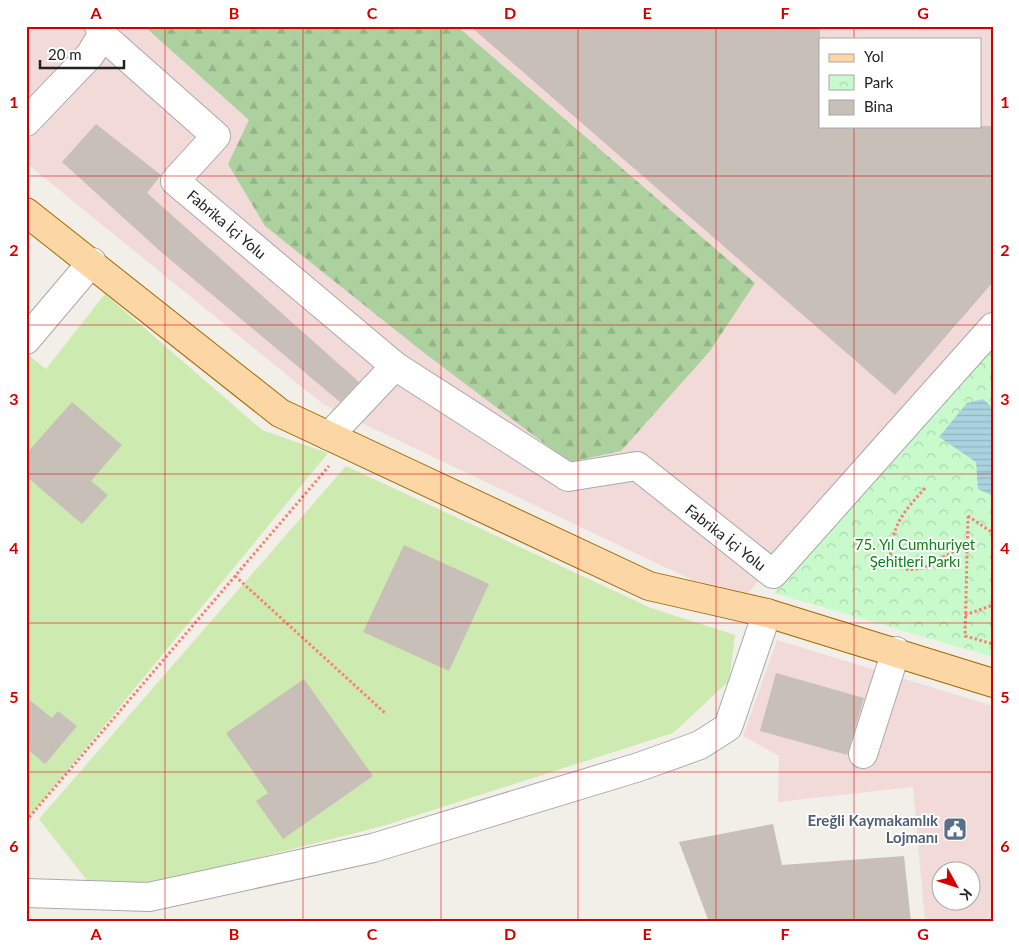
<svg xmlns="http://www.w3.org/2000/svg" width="1019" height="948" viewBox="0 0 1019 948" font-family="Lato,sans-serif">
<defs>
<pattern id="forest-firs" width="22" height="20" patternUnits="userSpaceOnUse" patternTransform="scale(1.25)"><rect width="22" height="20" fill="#add19e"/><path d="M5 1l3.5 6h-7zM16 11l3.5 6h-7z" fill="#95b388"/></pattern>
<pattern id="park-crowns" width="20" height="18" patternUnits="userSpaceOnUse" patternTransform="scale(1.25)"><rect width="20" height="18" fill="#c8facc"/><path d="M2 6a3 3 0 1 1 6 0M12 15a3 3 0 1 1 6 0" fill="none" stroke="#acd6af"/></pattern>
<pattern id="water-rules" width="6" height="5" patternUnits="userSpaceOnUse" patternTransform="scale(1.25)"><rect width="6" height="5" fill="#aad3df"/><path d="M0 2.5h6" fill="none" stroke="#92b5bf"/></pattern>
</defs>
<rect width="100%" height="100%" fill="#f2efe9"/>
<g fill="#f2dad9" fill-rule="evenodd">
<path d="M26 26H993V317L748 593 692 580 324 405 26 163ZM820 39H980V126H820Z"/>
<path d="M777 640 993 706V922H925L913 787 778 802 779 756 743 736ZM942 870H972V900H942Z"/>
</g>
<path fill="url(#forest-firs)" d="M144 26H457L755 283 710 351 621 451 569 462 423 352 265 226 228 164 249 120Z"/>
<path fill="url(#park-crowns)" d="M993 347V657L774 593Z"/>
<g fill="#cdebb0">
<path d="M105 294 262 430 328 453 26 821V353L46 369Z"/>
<path d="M346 466 651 608 735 635 729 681 673 733 383 826 151 885 89 883 39 819Z"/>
</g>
<path fill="url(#water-rules)" d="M983 399 993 408V496L978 489 976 462 939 437 967 403Z"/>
<g fill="#c7bfb8">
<path d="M470 26H820V126H993V282L895 395Z"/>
<path d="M96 124 161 175 147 193 359 382 340 402 160 251 62 162Z"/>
<path d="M72 402 122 445 91 481 108 495 82 524 26 476V454Z"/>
<path d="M404 545 489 584 449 671 363 632Z"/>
<path d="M776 673 864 698 847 755 760 731Z"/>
<path d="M304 679 373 776 283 839 256 801 268 793 226 733Z"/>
<path d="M26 697 52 718 58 711 77 726 45 764 26 748Z"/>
<path d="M773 824 782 865 904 856 911 922H709L679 842Z"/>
</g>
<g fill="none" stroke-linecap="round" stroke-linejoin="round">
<g stroke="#a9a9a9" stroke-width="30">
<g id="minor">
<path d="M102 35 216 136 175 181 395 366"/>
<path d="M26 122 90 55 102 35 99 26"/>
<path d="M26 340 92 262"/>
<path d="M329 436 395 366 568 477 637 466 773 574 993 327"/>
<path d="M863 754 896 651"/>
<path d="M26 893 149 897 373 848 639 767 700 745 728 727 767 613"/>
</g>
</g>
<g stroke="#a06b00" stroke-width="30">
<path id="major" d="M26 212 280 413 649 586 767 613 993 683"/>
</g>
<g stroke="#fa8072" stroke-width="3" stroke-dasharray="2.5 2.5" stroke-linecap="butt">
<path d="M925 488C902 514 893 523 890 559L908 570 924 568 967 544"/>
<path d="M968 516 965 636 993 644"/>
<path d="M968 516 993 533"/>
<path d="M235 576 385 713"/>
<path d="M965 615 993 605"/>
<path d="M26 821 329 466"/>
</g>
<use href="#minor" stroke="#fff" stroke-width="28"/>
<use href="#major" stroke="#fcd6a4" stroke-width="28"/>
</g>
<path fill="none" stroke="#d40000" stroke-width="1" stroke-opacity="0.55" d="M165 26V922M303 26V922M441 26V922M578 26V922M716 26V922M854 26V39M854 126V922M26 176H993M26 325H993M26 474H993M26 623H993M26 772H993"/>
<defs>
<g id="civic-square" transform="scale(1.25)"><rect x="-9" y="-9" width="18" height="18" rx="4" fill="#5c6f8a" stroke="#fff"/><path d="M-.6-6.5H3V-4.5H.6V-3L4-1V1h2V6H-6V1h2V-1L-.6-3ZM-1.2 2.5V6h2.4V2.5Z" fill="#fff"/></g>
</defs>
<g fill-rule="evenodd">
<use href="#civic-square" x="955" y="829"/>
</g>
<g text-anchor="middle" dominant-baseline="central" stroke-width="4" stroke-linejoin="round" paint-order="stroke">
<g font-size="15" fill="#222" stroke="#fff">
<text transform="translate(227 224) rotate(40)">Fabrika İçi Yolu</text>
<text transform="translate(726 537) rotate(38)">Fabrika İçi Yolu</text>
</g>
<g font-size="15" fill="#0c8416" stroke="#fff">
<text x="915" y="544">75. Yıl Cumhuriyet<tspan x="915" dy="17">Şehitleri Parkı</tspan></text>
</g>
<g font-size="15" font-weight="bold" fill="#4e5e75" stroke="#fff" text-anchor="end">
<text x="938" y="820">Ereğli Kaymakamlık<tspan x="938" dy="17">Lojmanı</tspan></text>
</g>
</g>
<rect width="1019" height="948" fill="none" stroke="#ffffff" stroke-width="55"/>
<rect x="819" y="38" width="162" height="90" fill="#ffffff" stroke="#a7a7a7"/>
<rect x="829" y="54" width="25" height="8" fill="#fcd6a4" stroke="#a7a7a7"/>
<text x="864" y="62" font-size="15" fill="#222222">Yol</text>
<rect x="829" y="75" width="25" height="15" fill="url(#park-crowns)" stroke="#a7a7a7"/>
<text x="864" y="88" font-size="15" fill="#222222">Park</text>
<rect x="829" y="100" width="25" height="15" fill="#c7bfb8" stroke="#a7a7a7"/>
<text x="864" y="112" font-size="15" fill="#222222">Bina</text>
<g transform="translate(956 886) rotate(130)"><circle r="24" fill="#ffffff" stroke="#a7a7a7"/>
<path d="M0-4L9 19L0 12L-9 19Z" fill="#d40000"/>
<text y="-8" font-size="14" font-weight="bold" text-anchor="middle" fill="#222222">K</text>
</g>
<path d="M40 60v8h84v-8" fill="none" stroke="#222222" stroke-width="2.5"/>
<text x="48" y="60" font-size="15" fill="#222222" stroke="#ffffff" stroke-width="4" paint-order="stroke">20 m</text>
<rect x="28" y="28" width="964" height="892" fill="none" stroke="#d40000" stroke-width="2"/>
<g font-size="16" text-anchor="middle" font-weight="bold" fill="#d40000">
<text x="96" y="19">A</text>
<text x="234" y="19">B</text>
<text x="372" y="19">C</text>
<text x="510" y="19">D</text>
<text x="647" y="19">E</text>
<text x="785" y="19">F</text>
<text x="923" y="19">G</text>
<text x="14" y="108">1</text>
<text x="1005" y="108">1</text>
<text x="14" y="256">2</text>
<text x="1005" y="256">2</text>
<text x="14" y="405">3</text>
<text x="1005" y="405">3</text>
<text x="14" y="554">4</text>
<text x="1005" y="554">4</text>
<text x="14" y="703">5</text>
<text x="1005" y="703">5</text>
<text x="14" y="852">6</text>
<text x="1005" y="852">6</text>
<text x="96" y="940">A</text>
<text x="234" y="940">B</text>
<text x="372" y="940">C</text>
<text x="510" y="940">D</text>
<text x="647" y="940">E</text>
<text x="785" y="940">F</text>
<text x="923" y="940">G</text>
</g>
</svg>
